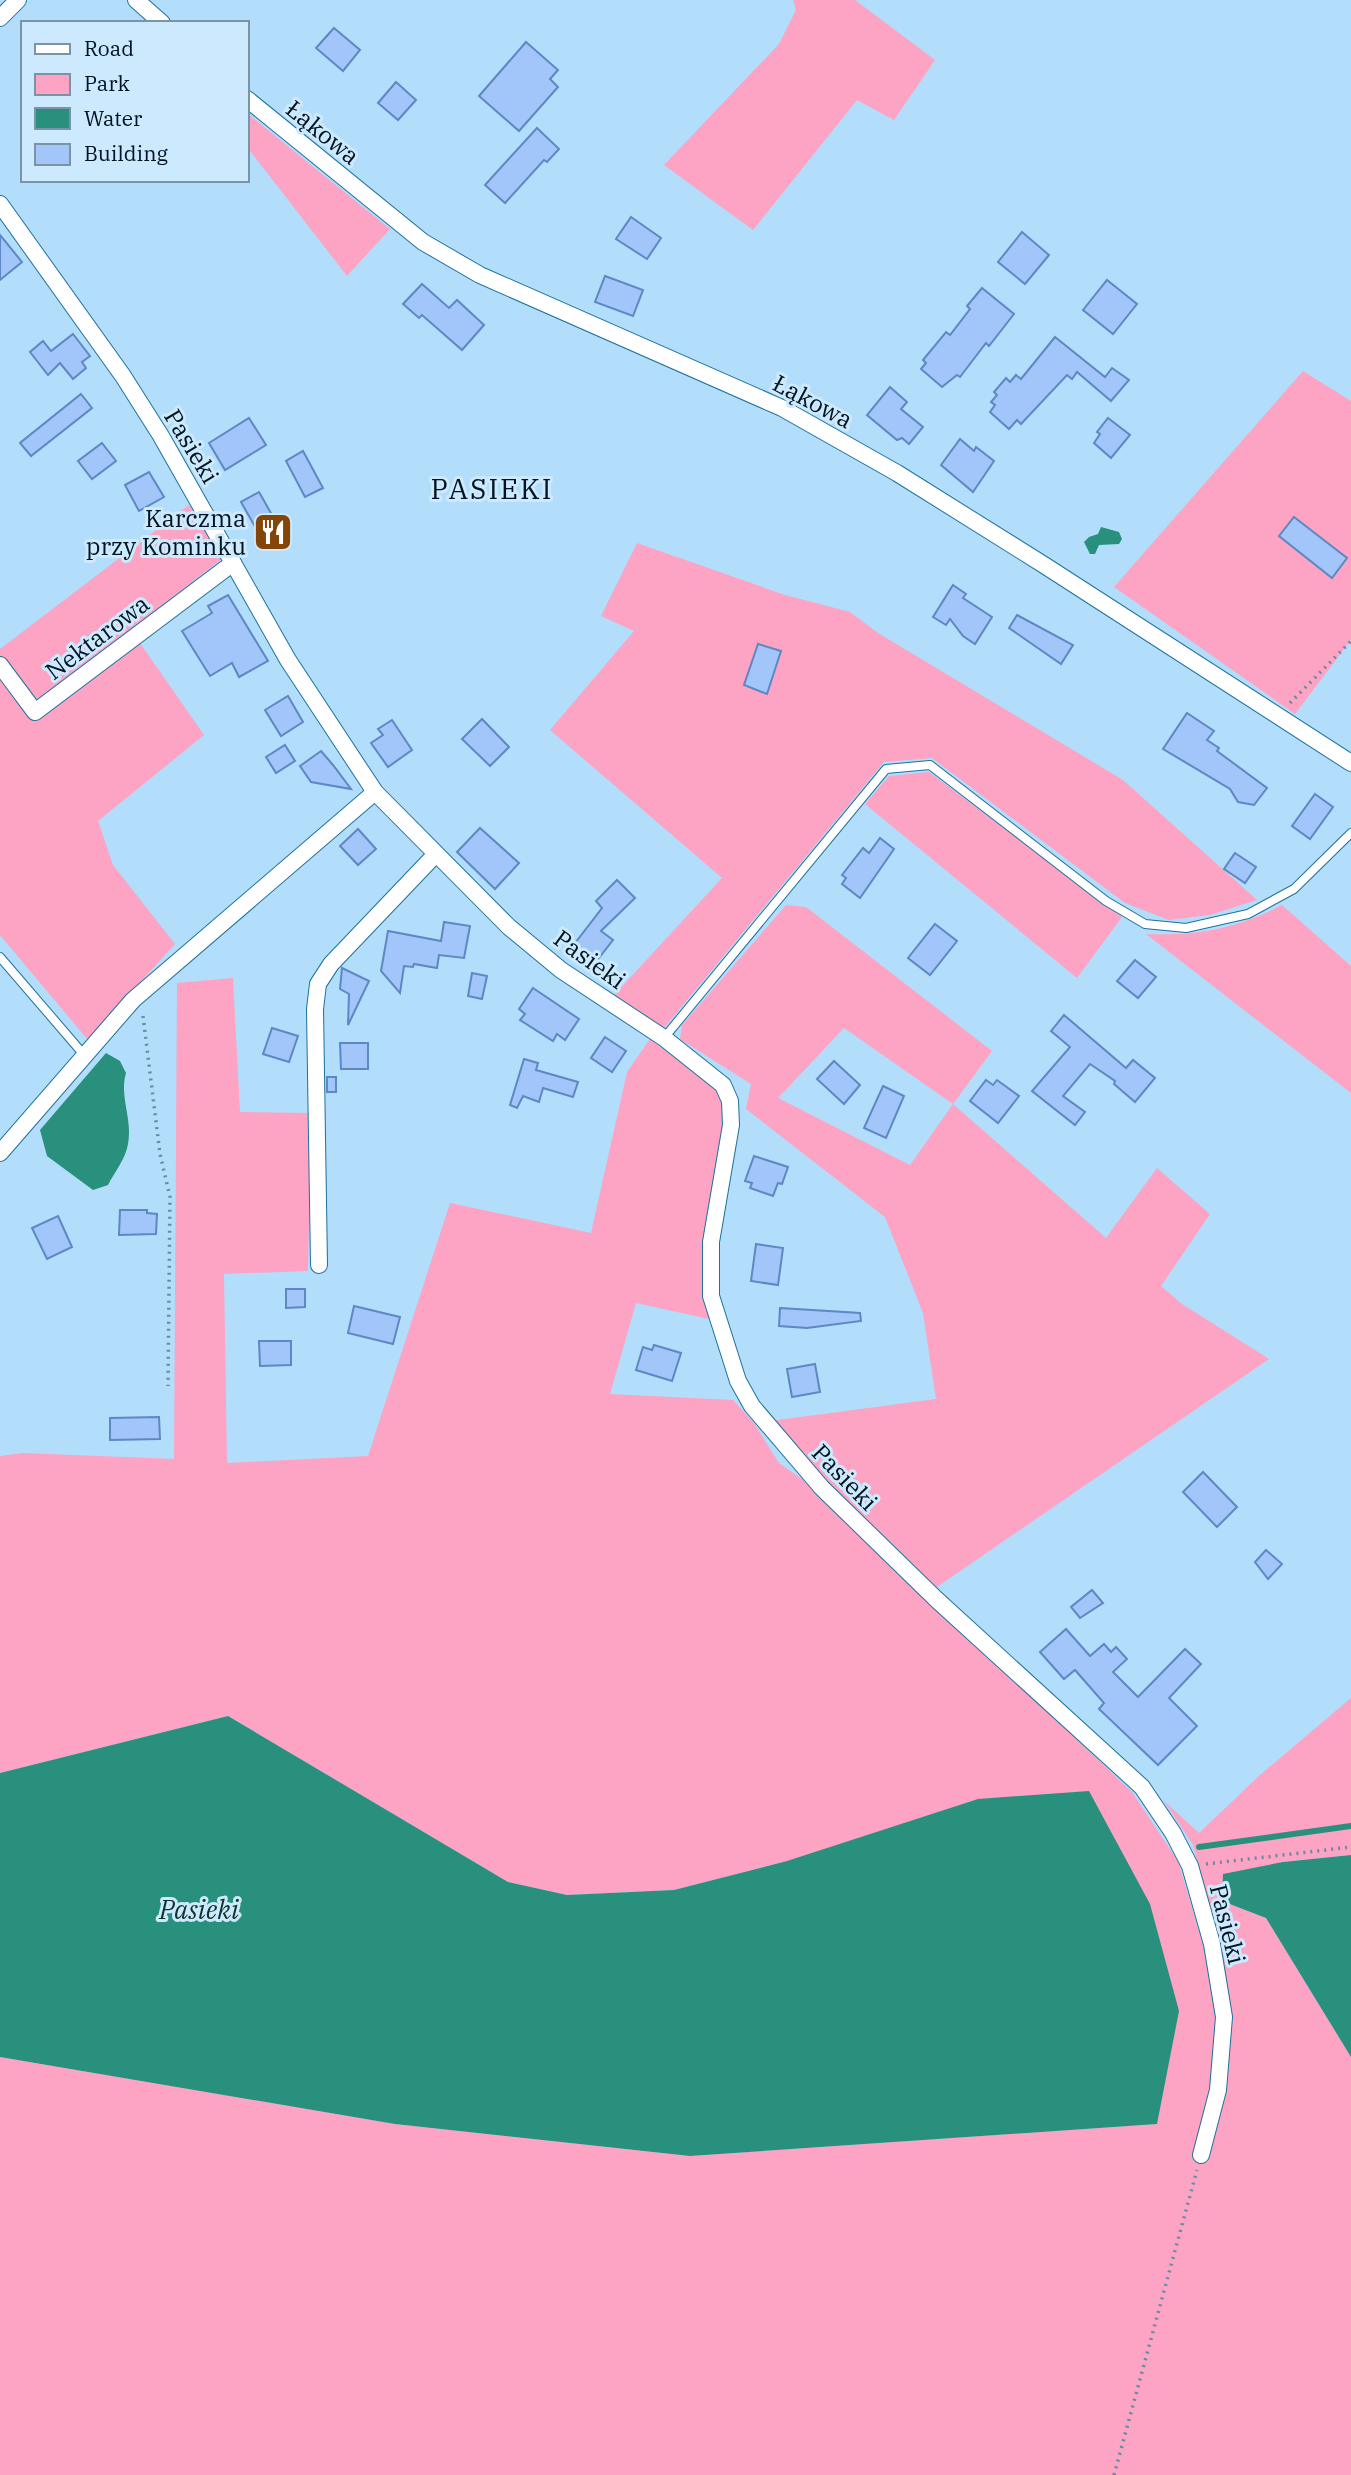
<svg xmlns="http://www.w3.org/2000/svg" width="1351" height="2475" viewBox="0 0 1351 2475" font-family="'IBM Plex Serif',serif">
<rect width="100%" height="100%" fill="#b2defb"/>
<g fill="#fda3c4" fill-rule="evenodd">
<path d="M793 0H855L935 60 894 120 857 100 753 230 664 165 779 44 796 10Z"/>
<path d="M247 113 390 229 347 276 247 147Z"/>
<path d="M1303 371 1351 401V640L1295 714 1114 587Z"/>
<path d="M189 505 223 558 131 630 204 735 98 821 113 865 175 944 88 1040 0 935V649Z"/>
<path d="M637 543 785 595 850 612 878 633 1123 780 1257 900 1210 915 1169 920 1125 903 932 758 884 762 664 1028 614 995 722 878 550 730 634 631 601 616Z"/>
<path d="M929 772 1122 917 1077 978 865 804 889 776Z"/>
<path d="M786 905 806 907 992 1051 953 1104 1106 1238 1157 1168 1210 1214 1161 1286 1182 1304 1269 1359 937 1587 827 1484 770 1421 936 1399 923 1313 885 1217 746 1109 751 1084 680 1039 682 1025ZM844 1028 953 1104 910 1165 778 1098Z"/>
<path d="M1282 905 1351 966V1093L1146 934C1198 936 1235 929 1282 905Z"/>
<path d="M233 978 240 1112 311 1113 308 1271 224 1274 227 1463 368 1456 450 1203 591 1233 627 1072 650 1039 719 1091 724 1120 703 1257 709 1319 636 1303 610 1394 733 1400 754 1423 779 1463 802 1479 1132 1792 1178 1861 1212 1975 1224 1962 1193 1845 1164 1801 1199 1833 1261 1774 1351 1698V1855L1283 1862 1222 1901 1266 1918 1351 2057V2475H0V2057L395 2124 690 2156 1157 2124 787 1861 674 1890 567 1895 508 1882 228 1716 0 1773V1456L22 1453 174 1459 177 983Z"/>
</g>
<g fill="#28907c">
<path d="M1101 527 1119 532 1122 539 1119 544 1099 545 1095 554H1090L1084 542 1089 537 1098 534Z"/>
<path d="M106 1053 120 1061 126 1073C119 1096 133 1120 128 1144 126 1158 114 1173 108 1185L93 1190 47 1156 40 1130Z"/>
<path d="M228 1716 508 1882 567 1895 674 1890 787 1861 978 1799 1089 1791 1150 1904 1179 2011 1157 2124 690 2156 395 2124 0 2057V1773Z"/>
<path d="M1351 1855V2057L1266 1918 1222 1901 1223 1874 1283 1862Z"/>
</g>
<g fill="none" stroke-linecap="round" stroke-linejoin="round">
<path stroke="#28907c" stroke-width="6" d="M1199 1847 1351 1826"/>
</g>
<g fill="#a2c6f9" stroke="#5d88c3" stroke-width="2">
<path d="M334 28 360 50 343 71 316 48Z"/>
<path d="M526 42 558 70 550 79 558 87 519 131 479 96Z"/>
<path d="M396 82 416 100 398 120 378 103Z"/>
<path d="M537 128 559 149 547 162 544 160 505 203 485 185Z"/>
<path d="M631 217 661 238 647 259 616 239Z"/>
<path d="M1022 232 1049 255 1025 284 998 262Z"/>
<path d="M0 235 22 262 0 280Z"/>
<path d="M605 276 643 290 633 316 595 302Z"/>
<path d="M1107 280 1137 304 1113 334 1083 310Z"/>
<path d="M422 284 449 308 457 300 484 325 462 350 422 315 419 318 403 304Z"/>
<path d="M982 288 1014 314 989 346 986 343 960 377 957 375 942 387 921 369 926 363 923 360 946 332 950 335 970 309 967 306Z"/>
<path d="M73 334 90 356 82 362 86 368 73 379 60 363 48 375 30 352 43 341 51 351Z"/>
<path d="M1055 337 1105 377 1112 368 1129 380 1111 401 1077 372 1072 379 1067 375 1021 424 1017 420 1009 429 990 412 995 405 991 402 997 395 994 392 1006 378 1010 382 1016 375 1021 379Z"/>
<path d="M890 387 907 402 901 409 923 427 909 444 902 438 897 440 867 415Z"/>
<path d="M81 394 92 408 31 456 20 443Z"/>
<path d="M249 418 266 445 225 470 209 443Z"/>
<path d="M1108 418 1130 435 1111 458 1094 443 1100 434 1097 432Z"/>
<path d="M960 439 974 451 976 447 994 461 973 492 941 465Z"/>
<path d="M102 443 116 461 92 479 78 461Z"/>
<path d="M303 451 323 488 305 497 286 461Z"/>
<path d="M149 472 164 497 139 511 125 485Z"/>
<path d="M259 492 276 522 258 532 241 502Z"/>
<path d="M1294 517 1347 558 1332 578 1279 536Z"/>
<path d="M953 585 966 594 963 598 992 617 975 644 963 636 950 619 946 625 933 617Z"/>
<path d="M228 595 268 661 239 677 232 663 210 676 182 631 212 613 208 606Z"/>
<path d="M1017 615 1073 645 1061 664 1009 628Z"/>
<path d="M758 644 781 651 767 694 744 685Z"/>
<path d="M288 696 303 722 281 736 265 710Z"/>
<path d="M1187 713 1214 731 1207 740 1219 748 1217 751 1267 788 1254 805 1238 802 1230 789 1163 749Z"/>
<path d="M482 719 509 747 490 766 462 739Z"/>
<path d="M392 720 412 750 388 767 371 743 383 735 378 729Z"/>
<path d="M285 745 295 761 276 773 266 757Z"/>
<path d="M321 751 333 765 351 789 311 782 300 766Z"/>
<path d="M1315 794 1333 807 1310 839 1292 826Z"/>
<path d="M480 828 519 863 495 889 457 852Z"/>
<path d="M358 829 376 849 358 865 340 846Z"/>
<path d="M880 838 894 849 860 898 842 884 846 878 842 875 863 848 869 853Z"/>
<path d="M1235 853 1256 867 1245 883 1224 869Z"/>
<path d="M617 880 635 898 601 931 613 940 591 968 569 951 602 908 596 901Z"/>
<path d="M444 922 470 926 464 958 439 955 437 968 414 964 413 967 404 966 400 993 381 971 388 931 441 941Z"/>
<path d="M935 924 957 941 930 975 908 958Z"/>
<path d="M1135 960 1156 977 1138 998 1117 981Z"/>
<path d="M342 968 369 981 348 1025 349 994 340 989Z"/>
<path d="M472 973 487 976 482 999 468 996Z"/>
<path d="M533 988 579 1019 565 1040 557 1034 553 1041 520 1020 525 1014 519 1009Z"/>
<path d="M1064 1015 1126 1068 1133 1060 1155 1078 1135 1102 1114 1084 1115 1081 1090 1064 1063 1096 1085 1112 1075 1125 1032 1091 1070 1047 1051 1031Z"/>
<path d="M272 1028 298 1036 289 1062 263 1054Z"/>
<path d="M605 1037 626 1051 612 1072 591 1058Z"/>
<path d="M340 1043H368V1069H341Z"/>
<path d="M524 1059 538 1063 536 1070 578 1082 573 1097 543 1088 539 1102 523 1096 517 1108 510 1105Z"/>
<path d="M834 1061 860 1085 844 1104 817 1079Z"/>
<rect x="327" y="1077" width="9" height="15"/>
<path d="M986 1080 993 1085 997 1080 1019 1096 998 1123 970 1101Z"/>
<path d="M883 1086 904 1096 886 1138 864 1128Z"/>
<path d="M754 1156 788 1167 782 1184 778 1183 773 1196 750 1188 752 1183 745 1181Z"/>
<path d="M120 1210H147V1213L157 1214 156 1234 119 1235Z"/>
<path d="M58 1216 72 1247 47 1259 32 1228Z"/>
<path d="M756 1244 783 1248 778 1285 751 1281Z"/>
<path d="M286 1289H305V1307L286 1308Z"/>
<path d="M354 1306 400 1317 393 1344 348 1333Z"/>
<path d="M780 1308 860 1313 861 1321 807 1328 779 1326Z"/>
<path d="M259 1341H291V1365L260 1366Z"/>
<path d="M654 1345 681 1353 672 1381 636 1370 643 1347 652 1350Z"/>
<path d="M815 1364 820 1392 792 1397 787 1369Z"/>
<path d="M159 1417 160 1439 110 1440V1418Z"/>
<path d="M1203 1472 1237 1507 1217 1527 1183 1492Z"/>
<path d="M1266 1550 1282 1564 1268 1579 1255 1562Z"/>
<path d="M1092 1590 1103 1603 1080 1618 1071 1607Z"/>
<path d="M1066 1629 1090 1656 1104 1644 1111 1652 1116 1647 1127 1659 1113 1672 1138 1697 1185 1649 1201 1664 1169 1698 1197 1726 1158 1765 1099 1709 1104 1703 1075 1670 1064 1679 1040 1652Z"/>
</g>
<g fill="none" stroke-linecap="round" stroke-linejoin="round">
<g stroke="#1d719c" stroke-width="10">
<g id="lane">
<path d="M0 957 85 1056"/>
<path d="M664 1038 886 769 930 765 1106 901 1145 924 1186 928 1248 914 1294 889 1351 833"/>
</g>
</g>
<g stroke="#1d719c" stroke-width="18">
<g id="street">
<path d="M136 0 162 23"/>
<path d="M0 18 18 0"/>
<path d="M247 99 423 242 480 275 782 408 897 473 1044 565 1351 763"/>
<path d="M0 204 123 376 161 436 288 660 375 792 509 927 561 970 664 1038 723 1085 730 1101 731 1125 711 1242V1296L738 1381 752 1406 822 1488 936 1599 1142 1787 1173 1833 1190 1866 1212 1944 1224 2017 1218 2090 1201 2155"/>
<path d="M0 665 35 712 233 563"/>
<path d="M0 1153 133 1000 375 792"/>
<path d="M319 1265 315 1009 318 984 331 964 435 855"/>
</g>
</g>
<g stroke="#698ba1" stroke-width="3.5" stroke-dasharray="2 5" stroke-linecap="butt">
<path d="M1290 703 1351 641"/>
<path d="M143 1016 160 1154 170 1197 168 1386"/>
<path d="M1206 1864 1351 1847"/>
<path d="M1114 2475 1197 2170"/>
</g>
<use href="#lane" stroke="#fff" stroke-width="8"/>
<use href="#street" stroke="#fff" stroke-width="16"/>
</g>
<defs>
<g id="restaurant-square" transform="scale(2.0125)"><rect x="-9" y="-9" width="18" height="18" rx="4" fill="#844507" stroke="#cce9fd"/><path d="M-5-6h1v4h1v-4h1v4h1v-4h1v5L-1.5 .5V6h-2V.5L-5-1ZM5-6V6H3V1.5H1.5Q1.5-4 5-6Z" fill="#fff"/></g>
</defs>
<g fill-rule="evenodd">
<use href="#restaurant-square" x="273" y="532"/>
</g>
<g text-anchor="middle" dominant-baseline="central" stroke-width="6" stroke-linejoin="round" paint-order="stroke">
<g font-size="24" fill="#001320" stroke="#cce9fd">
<text transform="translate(323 132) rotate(39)">Łąkowa</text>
<text transform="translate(813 401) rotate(28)">Łąkowa</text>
<text transform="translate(192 446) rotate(59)">Pasieki</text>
<text transform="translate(97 637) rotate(-37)">Nektarowa</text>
<text transform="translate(590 959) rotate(36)">Pasieki</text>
<text transform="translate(845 1477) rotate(46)">Pasieki</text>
<text transform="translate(1228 1924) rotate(76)">Pasieki</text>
</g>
<g font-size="24" fill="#001320" stroke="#cce9fd" text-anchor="end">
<text x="246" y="518">Karczma<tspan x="246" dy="28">przy Kominku</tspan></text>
</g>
<g font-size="26" font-style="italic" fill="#13322b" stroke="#cce9fd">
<text x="199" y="1909">Pasieki</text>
</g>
<g font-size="28" letter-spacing="2" fill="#001320" stroke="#cce9fd">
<text x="492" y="488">PASIEKI</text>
</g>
</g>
<rect x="21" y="21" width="228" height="161" fill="#cce9fd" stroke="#7a93a5" stroke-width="2"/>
<rect x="35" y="44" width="35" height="10" fill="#ffffff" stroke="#7a93a5" stroke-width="2"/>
<text x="84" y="56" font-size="21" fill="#001320">Road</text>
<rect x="35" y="74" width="35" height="21" fill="#fda3c4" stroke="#7a93a5" stroke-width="2"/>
<text x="84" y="91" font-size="21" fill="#001320">Park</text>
<rect x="35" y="108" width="35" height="21" fill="#28907c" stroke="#7a93a5" stroke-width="2"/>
<text x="84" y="126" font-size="21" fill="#001320">Water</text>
<rect x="35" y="144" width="35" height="21" fill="#a2c6f9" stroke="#7a93a5" stroke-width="2"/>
<text x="84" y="161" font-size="21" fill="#001320">Building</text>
</svg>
